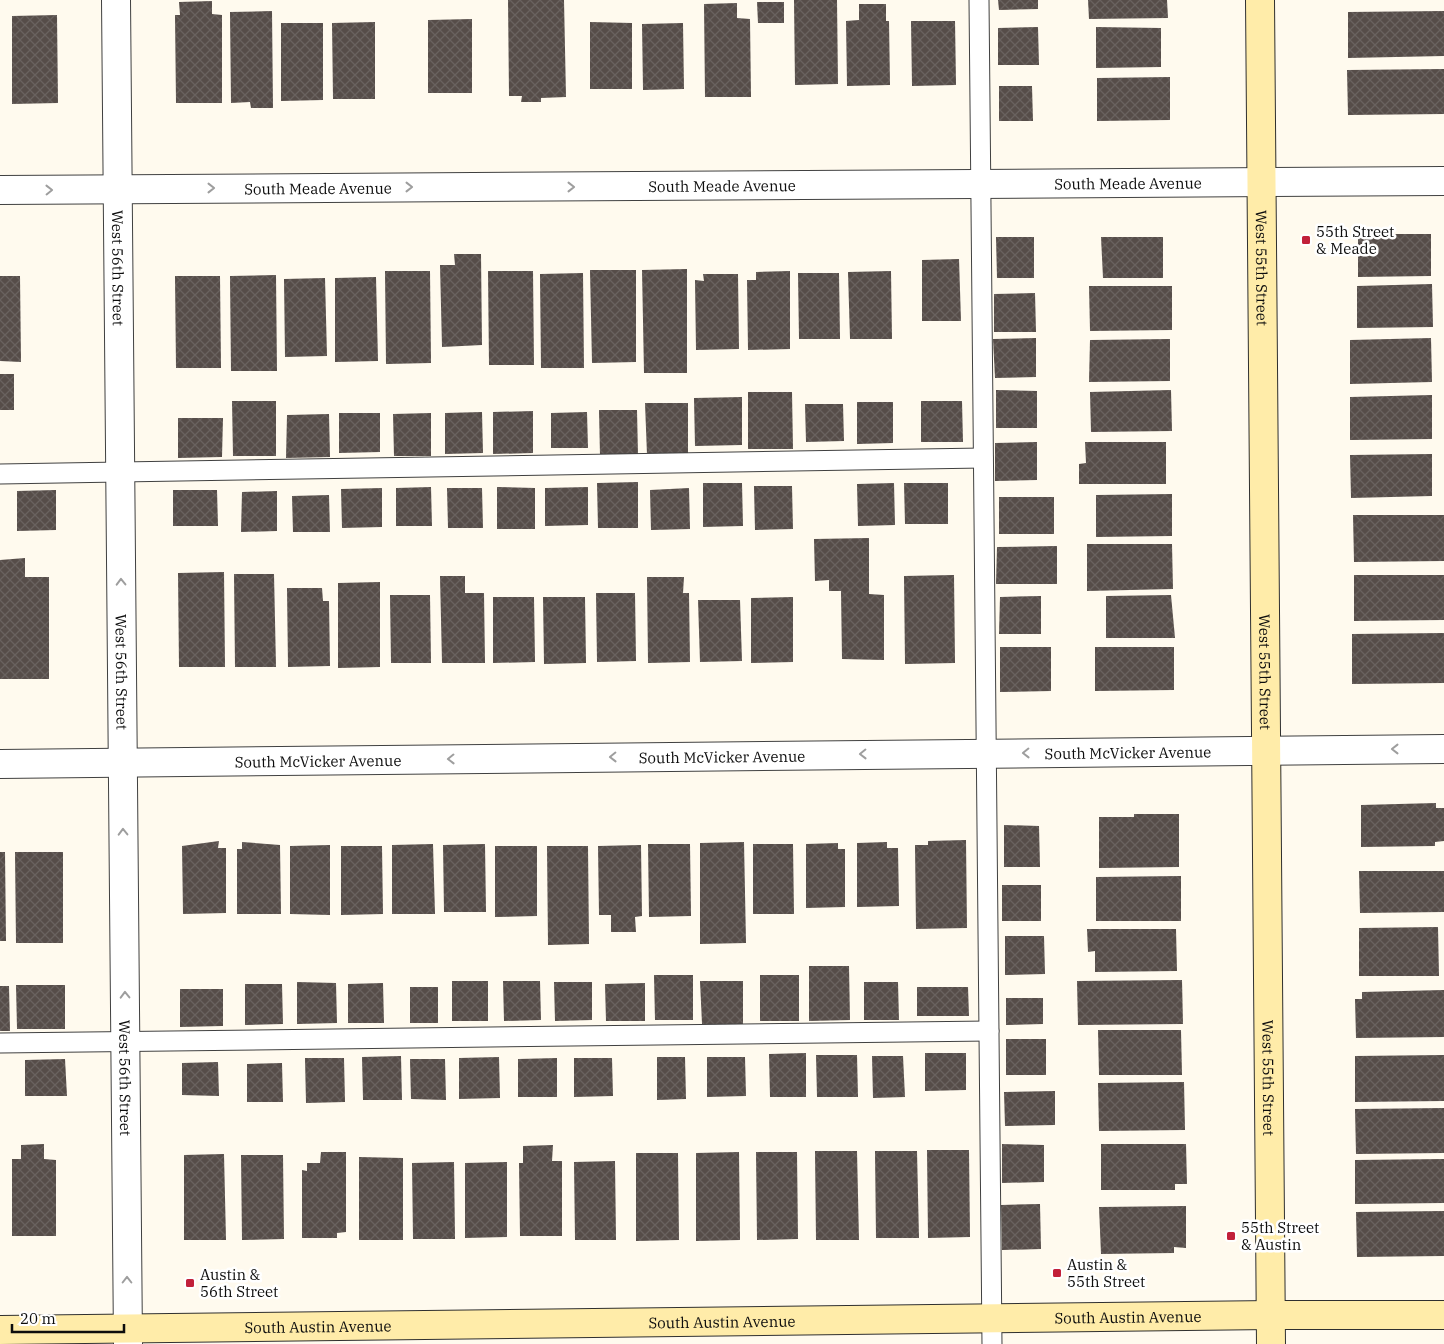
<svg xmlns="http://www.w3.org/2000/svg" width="1444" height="1344" viewBox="0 0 1444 1344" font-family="'IBM Plex Serif',serif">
<defs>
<pattern id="building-cross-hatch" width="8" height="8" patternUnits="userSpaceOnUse" patternTransform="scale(1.25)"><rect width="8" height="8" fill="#564d49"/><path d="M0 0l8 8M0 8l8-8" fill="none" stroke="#69625f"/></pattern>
</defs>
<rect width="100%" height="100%" fill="#fffaee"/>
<g fill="url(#building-cross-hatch)">
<path d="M508 0H564L566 97 541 98V102H521L522 96H509Z"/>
<path d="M794 0H837L838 84 795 85Z"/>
<path d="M998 0H1038V9L999 10Z"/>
<path d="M1088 0H1167L1168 18 1089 19Z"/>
<path d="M212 1V14L222 15V103H176L175 15H180L179 2Z"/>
<path d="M757 2H784V23H758Z"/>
<path d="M737 3V18L750 19 751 97H705L704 4Z"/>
<path d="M859 4H886V21H889L890 85 847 86 846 21 859 20Z"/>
<path d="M272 11 273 108H251L250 102 231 103 230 12Z"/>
<path d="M1444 11V56L1348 58V12Z"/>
<path d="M57 15 58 103 12 104V16Z"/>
<path d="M472 19V93H428V20Z"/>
<path d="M911 21H955L956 85 912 86Z"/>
<path d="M375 22V99H333L332 23Z"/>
<path d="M590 22 632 23V89H590Z"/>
<path d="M281 23H323V100L281 101Z"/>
<path d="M683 23 684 89 643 90 642 24Z"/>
<path d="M1038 27 1039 65H998V28Z"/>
<path d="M1096 27 1161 28V67L1096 68Z"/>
<path d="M1444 69V114L1348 115 1347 70Z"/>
<path d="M1170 77V120L1097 121V78Z"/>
<path d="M999 86H1032L1033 121H999Z"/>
<path d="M1358 234H1431V276L1358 277Z"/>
<path d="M996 237H1034V278H997Z"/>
<path d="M1101 237H1163V278H1103Z"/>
<path d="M454 254H481L482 345 442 347 440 265H455Z"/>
<path d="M959 259 961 321H922V260Z"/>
<path d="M687 269V373H644L642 270Z"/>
<path d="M590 270H636V362L592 363Z"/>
<path d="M385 271H430L431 363 386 364Z"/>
<path d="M488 271H533L534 365H489Z"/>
<path d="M790 271V349L748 350 747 280H756V272Z"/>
<path d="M891 271 892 339H850L848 272Z"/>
<path d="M583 273 584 368H541L540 274Z"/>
<path d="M798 273H839L840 339H799Z"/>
<path d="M703 274H738L739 349 696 350 695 280 704 281Z"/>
<path d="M276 275 277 371H231L230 276Z"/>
<path d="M0 276H20L21 362 0 361Z"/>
<path d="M175 276H220L221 368H176Z"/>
<path d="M376 277 378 361 335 362V278Z"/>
<path d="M325 278 327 356 285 357 284 279Z"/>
<path d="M1432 284 1433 327 1357 328V286Z"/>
<path d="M1089 286H1172V330L1090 331Z"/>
<path d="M1035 293 1036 332H994V294Z"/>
<path d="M1036 338V377L995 378 993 339Z"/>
<path d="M1431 338 1432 382 1350 384V340Z"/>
<path d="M1170 339V381L1089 382 1090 340Z"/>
<rect x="0" y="374" width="14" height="36"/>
<path d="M996 390 1037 391V428H996Z"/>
<path d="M1171 390 1172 431 1091 432 1090 392Z"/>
<path d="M748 392H792L793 449H748Z"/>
<path d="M1432 395V439L1350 440V397Z"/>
<path d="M742 397V445L695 446 694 398Z"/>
<path d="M232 401H276V456H233Z"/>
<path d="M921 401H962L963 442H921Z"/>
<path d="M857 402H893V443L857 444Z"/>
<path d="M645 403H688V455H647Z"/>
<path d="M805 404H843L844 441 806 442Z"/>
<path d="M599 410H637L638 455 600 456Z"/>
<path d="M533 411V453L493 454V412Z"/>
<path d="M482 412 483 453 445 454V413Z"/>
<path d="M587 412 588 448H551V413Z"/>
<path d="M339 413H380V452L339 453Z"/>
<path d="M431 413V456H394L393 414Z"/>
<path d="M329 414 330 457 286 458 287 415Z"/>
<path d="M178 418H223L222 457 178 458Z"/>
<path d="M1037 442V480L995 481V443Z"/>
<path d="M1085 442H1166V484H1079V464L1086 463Z"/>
<path d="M1432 454V496L1351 498 1350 455Z"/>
<path d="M638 482V528H598L597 483Z"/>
<path d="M703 483H742L743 526 703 527Z"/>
<path d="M894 483 895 525 858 526 857 484Z"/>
<path d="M904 483H948V524H905Z"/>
<path d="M754 486H792L793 529 755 530Z"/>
<path d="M431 487 432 526H396V488Z"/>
<path d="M497 487 535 488V529H497Z"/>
<path d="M588 487V525L545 526V488Z"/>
<path d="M382 488V527L342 528 341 489Z"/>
<path d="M447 488H482L483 528H448Z"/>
<path d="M689 488 690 529 651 530 650 490Z"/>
<path d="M56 490V530L17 531V491Z"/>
<path d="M173 490H217L218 526H173Z"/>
<path d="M277 491V531L241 532 242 492Z"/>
<path d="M1172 494V536L1096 537V495Z"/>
<path d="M329 495 330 532H293L292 496Z"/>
<rect x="999" y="497" width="55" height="37"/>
<path d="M1353 515H1444V561L1354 562Z"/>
<path d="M869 538V594L884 595V660L842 659 841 591H829V580L815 581 814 539Z"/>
<path d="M1087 544H1172L1173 589 1087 591Z"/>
<path d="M1057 546V584H996L997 547Z"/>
<path d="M25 558V577H49V679H0V560Z"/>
<path d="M224 572 225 667H179L178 573Z"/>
<path d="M234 574H274L276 667H235Z"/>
<path d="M954 575 955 663 905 664 904 576Z"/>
<path d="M1354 575H1444V620L1354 621Z"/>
<path d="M440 576H465V593H484L485 663H442Z"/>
<path d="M647 577H684L683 593H689L690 662 648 663Z"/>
<path d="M380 582V667L338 668V583Z"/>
<path d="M287 588H322L323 601H329L330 666 288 667Z"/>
<path d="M596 593H635L636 661 597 662Z"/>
<path d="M390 595H430L431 663H391Z"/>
<path d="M1171 595 1175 638H1106V596Z"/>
<path d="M1041 596V634H999L1000 597Z"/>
<path d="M493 597H534L535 662 493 663Z"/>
<path d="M543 597H585L586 663 544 664Z"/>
<path d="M793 597V662L751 663V598Z"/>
<path d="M698 600H740L742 661 700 662Z"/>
<path d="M1444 633V683L1352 684V634Z"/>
<path d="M1000 647H1051V691L1000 692Z"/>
<path d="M1095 647H1174V690L1095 691Z"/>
<path d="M1436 803V808H1444V841L1435 842V846L1361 847V805Z"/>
<path d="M1134 814H1179V867L1099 868V817H1134Z"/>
<path d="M1004 825 1039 826 1040 867H1004Z"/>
<path d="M966 840 967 928 916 929 915 845H928V841Z"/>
<path d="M219 841 218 848H226V913L183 914 182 846Z"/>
<path d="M242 842 280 845 281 914H237V849H242Z"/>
<path d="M744 842 746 943 700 944V843Z"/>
<path d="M887 842V848H898L899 906 857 907V843Z"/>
<path d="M838 843V849H845V907L806 908V844Z"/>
<path d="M433 844 435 914H392V845Z"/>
<path d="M485 844 486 912H444L443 845Z"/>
<path d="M648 844H690L691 916 649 917Z"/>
<path d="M753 844H793L794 914H753Z"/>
<path d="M330 845V915L290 914V846Z"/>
<path d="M641 845 642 916 635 917 636 932H611V915H599L598 846Z"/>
<path d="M341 846H382L383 914 341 915Z"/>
<path d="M495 846H537V916L495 917Z"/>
<path d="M547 846H588L589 944 548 945Z"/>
<path d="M0 852H5L6 941H0Z"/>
<path d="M15 852H63V943H16Z"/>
<path d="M1359 871H1444V912L1360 913Z"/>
<path d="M1181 876V921H1096V877Z"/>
<rect x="1002" y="885" width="39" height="36"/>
<path d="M1438 927 1439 976H1359V928Z"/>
<path d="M1087 929H1176L1177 971 1095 972V951L1088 952Z"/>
<path d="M1005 936H1044L1045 974 1005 975Z"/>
<path d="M809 966H849L850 1020 809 1021Z"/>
<path d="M654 975H693V1020H655Z"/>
<rect x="760" y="975" width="39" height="46"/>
<path d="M1182 980 1183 1024 1078 1025 1077 981Z"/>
<rect x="452" y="981" width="36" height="40"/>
<path d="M503 981H540L541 1020 504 1021Z"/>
<path d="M700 981H743V1024H702Z"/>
<path d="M297 982 336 983 337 1023 297 1024Z"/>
<path d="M554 982H592V1020L555 1021Z"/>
<path d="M864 982H898L899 1020H864Z"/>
<path d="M383 983 384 1023H348V984Z"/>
<path d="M645 983V1021H606L605 984Z"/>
<path d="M245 984H282L283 1024 245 1025Z"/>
<path d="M16 985H65V1029H17Z"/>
<path d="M0 986H9L10 1031H0Z"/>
<rect x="410" y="987" width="28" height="36"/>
<path d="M917 987H968L969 1016H917Z"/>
<path d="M180 989H223V1026L180 1027Z"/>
<path d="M1444 990V1037L1356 1038 1355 999H1362V992Z"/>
<path d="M1006 998H1043V1024L1006 1025Z"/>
<path d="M1098 1030H1181L1182 1075H1099Z"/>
<rect x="1006" y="1039" width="40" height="36"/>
<path d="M806 1053V1097H770L769 1054Z"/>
<path d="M925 1053H966V1090L925 1091Z"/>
<path d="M816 1055H857L858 1097H817Z"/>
<path d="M1444 1055V1101L1355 1102V1056Z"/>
<path d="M401 1056 402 1100H363L362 1057Z"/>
<path d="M872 1056H903L905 1097 873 1098Z"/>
<path d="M499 1057 500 1098 459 1099V1058Z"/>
<path d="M657 1057H685L686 1099 657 1100Z"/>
<path d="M707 1057H745L746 1096 707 1097Z"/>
<path d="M305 1058H344L345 1102 306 1103Z"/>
<path d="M557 1058V1097H518V1059Z"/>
<path d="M574 1058H612L613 1096 574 1097Z"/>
<path d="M65 1059 67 1096H25V1060Z"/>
<path d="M410 1059H445L446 1100 411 1099Z"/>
<path d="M218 1062 219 1096 182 1095V1063Z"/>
<path d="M282 1063 283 1102H247V1064Z"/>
<path d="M1184 1082 1185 1130 1099 1131 1098 1083Z"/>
<path d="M1055 1091V1125L1005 1126 1004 1092Z"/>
<path d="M1444 1108V1153L1356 1154 1355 1109Z"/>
<path d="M44 1144V1159L56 1160V1236H12V1159H21V1145Z"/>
<path d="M1002 1144 1044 1145V1182L1002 1183Z"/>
<path d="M1101 1144H1186L1187 1184H1175V1190H1101Z"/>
<path d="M553 1145 552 1161H562V1236H520L519 1163H523V1146Z"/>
<path d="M927 1150H969L970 1237 928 1238Z"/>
<path d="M815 1151H857L859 1240H816Z"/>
<path d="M875 1151H917L919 1238H876Z"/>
<path d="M321 1152H346V1232L337 1233V1238H302V1170L307 1171V1163H320Z"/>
<path d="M739 1152 740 1240 696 1241V1153Z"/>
<path d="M756 1152H797L798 1239 757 1240Z"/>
<path d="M636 1153H678L679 1240 636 1241Z"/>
<path d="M224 1154 226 1240H184V1155Z"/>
<path d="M241 1155H283L284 1239 242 1240Z"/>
<path d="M359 1157 403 1158V1240H359Z"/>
<path d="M1444 1159V1203L1355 1204V1160Z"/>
<path d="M615 1161 616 1240H575L574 1162Z"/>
<path d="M454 1162 455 1239H413L412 1163Z"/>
<path d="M507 1162V1237L465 1238V1163Z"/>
<path d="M1040 1204 1041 1249 1002 1250 1001 1205Z"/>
<path d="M1186 1206V1248L1174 1247V1253L1101 1254 1099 1207Z"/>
<path d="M1444 1211V1256L1357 1257 1356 1212Z"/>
</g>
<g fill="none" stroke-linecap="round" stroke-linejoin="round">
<g stroke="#404040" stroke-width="21">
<g id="lane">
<path d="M979 0 992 1344"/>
<path d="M0 474 983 458"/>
<path d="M0 1043 989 1031"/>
</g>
</g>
<g stroke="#404040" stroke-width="30">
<g id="street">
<path id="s1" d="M116 0 128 1344"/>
<path id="s2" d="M0 190 1444 181"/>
<path id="s3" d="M0 764 1444 749"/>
</g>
</g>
<g stroke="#2f2f2f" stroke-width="30">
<g id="secondary">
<path id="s4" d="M1260 0 1271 1344"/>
<path id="s5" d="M0 1330 1271 1315H1444"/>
</g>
</g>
<use href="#lane" stroke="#fff" stroke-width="19"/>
<use href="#street" stroke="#fff" stroke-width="28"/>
<use href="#secondary" stroke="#ffeca9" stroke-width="28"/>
</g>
<defs><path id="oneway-chevron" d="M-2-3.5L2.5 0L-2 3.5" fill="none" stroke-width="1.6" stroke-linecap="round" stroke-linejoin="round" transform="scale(1.25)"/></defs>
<g stroke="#9e9e9e">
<use href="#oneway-chevron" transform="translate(409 187)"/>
<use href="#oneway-chevron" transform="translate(571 187)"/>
<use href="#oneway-chevron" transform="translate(211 188)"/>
<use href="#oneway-chevron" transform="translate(49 190) rotate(-1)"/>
<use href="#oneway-chevron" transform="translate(121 582) rotate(-91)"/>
<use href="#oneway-chevron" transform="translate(1395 749) rotate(180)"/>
<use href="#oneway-chevron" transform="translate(1026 753) rotate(179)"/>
<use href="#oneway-chevron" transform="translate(863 754) rotate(179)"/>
<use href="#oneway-chevron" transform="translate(613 757) rotate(179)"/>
<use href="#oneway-chevron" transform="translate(451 759) rotate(179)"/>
<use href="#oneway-chevron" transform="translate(123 832) rotate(-91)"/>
<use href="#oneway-chevron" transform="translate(125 995) rotate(-91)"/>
<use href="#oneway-chevron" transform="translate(127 1280) rotate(-90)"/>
</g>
<g fill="#c2203a" stroke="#fff" stroke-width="2">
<rect x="1301" y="235" width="10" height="10" rx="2.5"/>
<rect x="1226" y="1231" width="10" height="10" rx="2.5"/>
<rect x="1052" y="1268" width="10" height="10" rx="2.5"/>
<rect x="185" y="1278" width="10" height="10" rx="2.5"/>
</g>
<g text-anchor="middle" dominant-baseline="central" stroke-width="5" stroke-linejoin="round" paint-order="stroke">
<g font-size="15" fill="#0d0d0d" stroke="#fff">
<text stroke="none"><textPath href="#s2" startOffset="1128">South Meade Avenue</textPath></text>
<text stroke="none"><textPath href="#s2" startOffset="722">South Meade Avenue</textPath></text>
<text stroke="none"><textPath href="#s2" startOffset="318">South Meade Avenue</textPath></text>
<text stroke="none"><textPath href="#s1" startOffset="268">West 56th Street</textPath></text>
<text stroke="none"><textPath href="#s4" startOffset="268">West 55th Street</textPath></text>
<text stroke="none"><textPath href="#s1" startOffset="672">West 56th Street</textPath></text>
<text stroke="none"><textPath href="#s4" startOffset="672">West 55th Street</textPath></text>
<text stroke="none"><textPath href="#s3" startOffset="1128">South McVicker Avenue</textPath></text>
<text stroke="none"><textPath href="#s3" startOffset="722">South McVicker Avenue</textPath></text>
<text stroke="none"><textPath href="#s3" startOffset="318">South McVicker Avenue</textPath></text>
<text stroke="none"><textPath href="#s1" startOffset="1078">West 56th Street</textPath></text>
<text stroke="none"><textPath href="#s4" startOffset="1078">West 55th Street</textPath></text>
<text stroke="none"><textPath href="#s5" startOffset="1128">South Austin Avenue</textPath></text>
<text stroke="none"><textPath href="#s5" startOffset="722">South Austin Avenue</textPath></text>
<text stroke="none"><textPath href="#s5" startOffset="318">South Austin Avenue</textPath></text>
</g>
<g font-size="15" fill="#0d0d0d" stroke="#fff" text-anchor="start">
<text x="1316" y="231">55th Street<tspan x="1316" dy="17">&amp; Meade</tspan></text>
<text x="1241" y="1227">55th Street<tspan x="1241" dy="17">&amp; Austin</tspan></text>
<text x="1067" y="1264">Austin &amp;<tspan x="1067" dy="17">55th Street</tspan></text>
<text x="200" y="1274">Austin &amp;<tspan x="200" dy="17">56th Street</tspan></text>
</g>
</g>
<path d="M12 1324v8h112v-8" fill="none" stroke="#0d0d0d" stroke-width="2.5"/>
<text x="20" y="1324" font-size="15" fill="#0d0d0d" stroke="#ffffff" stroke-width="4" paint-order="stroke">20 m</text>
</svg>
